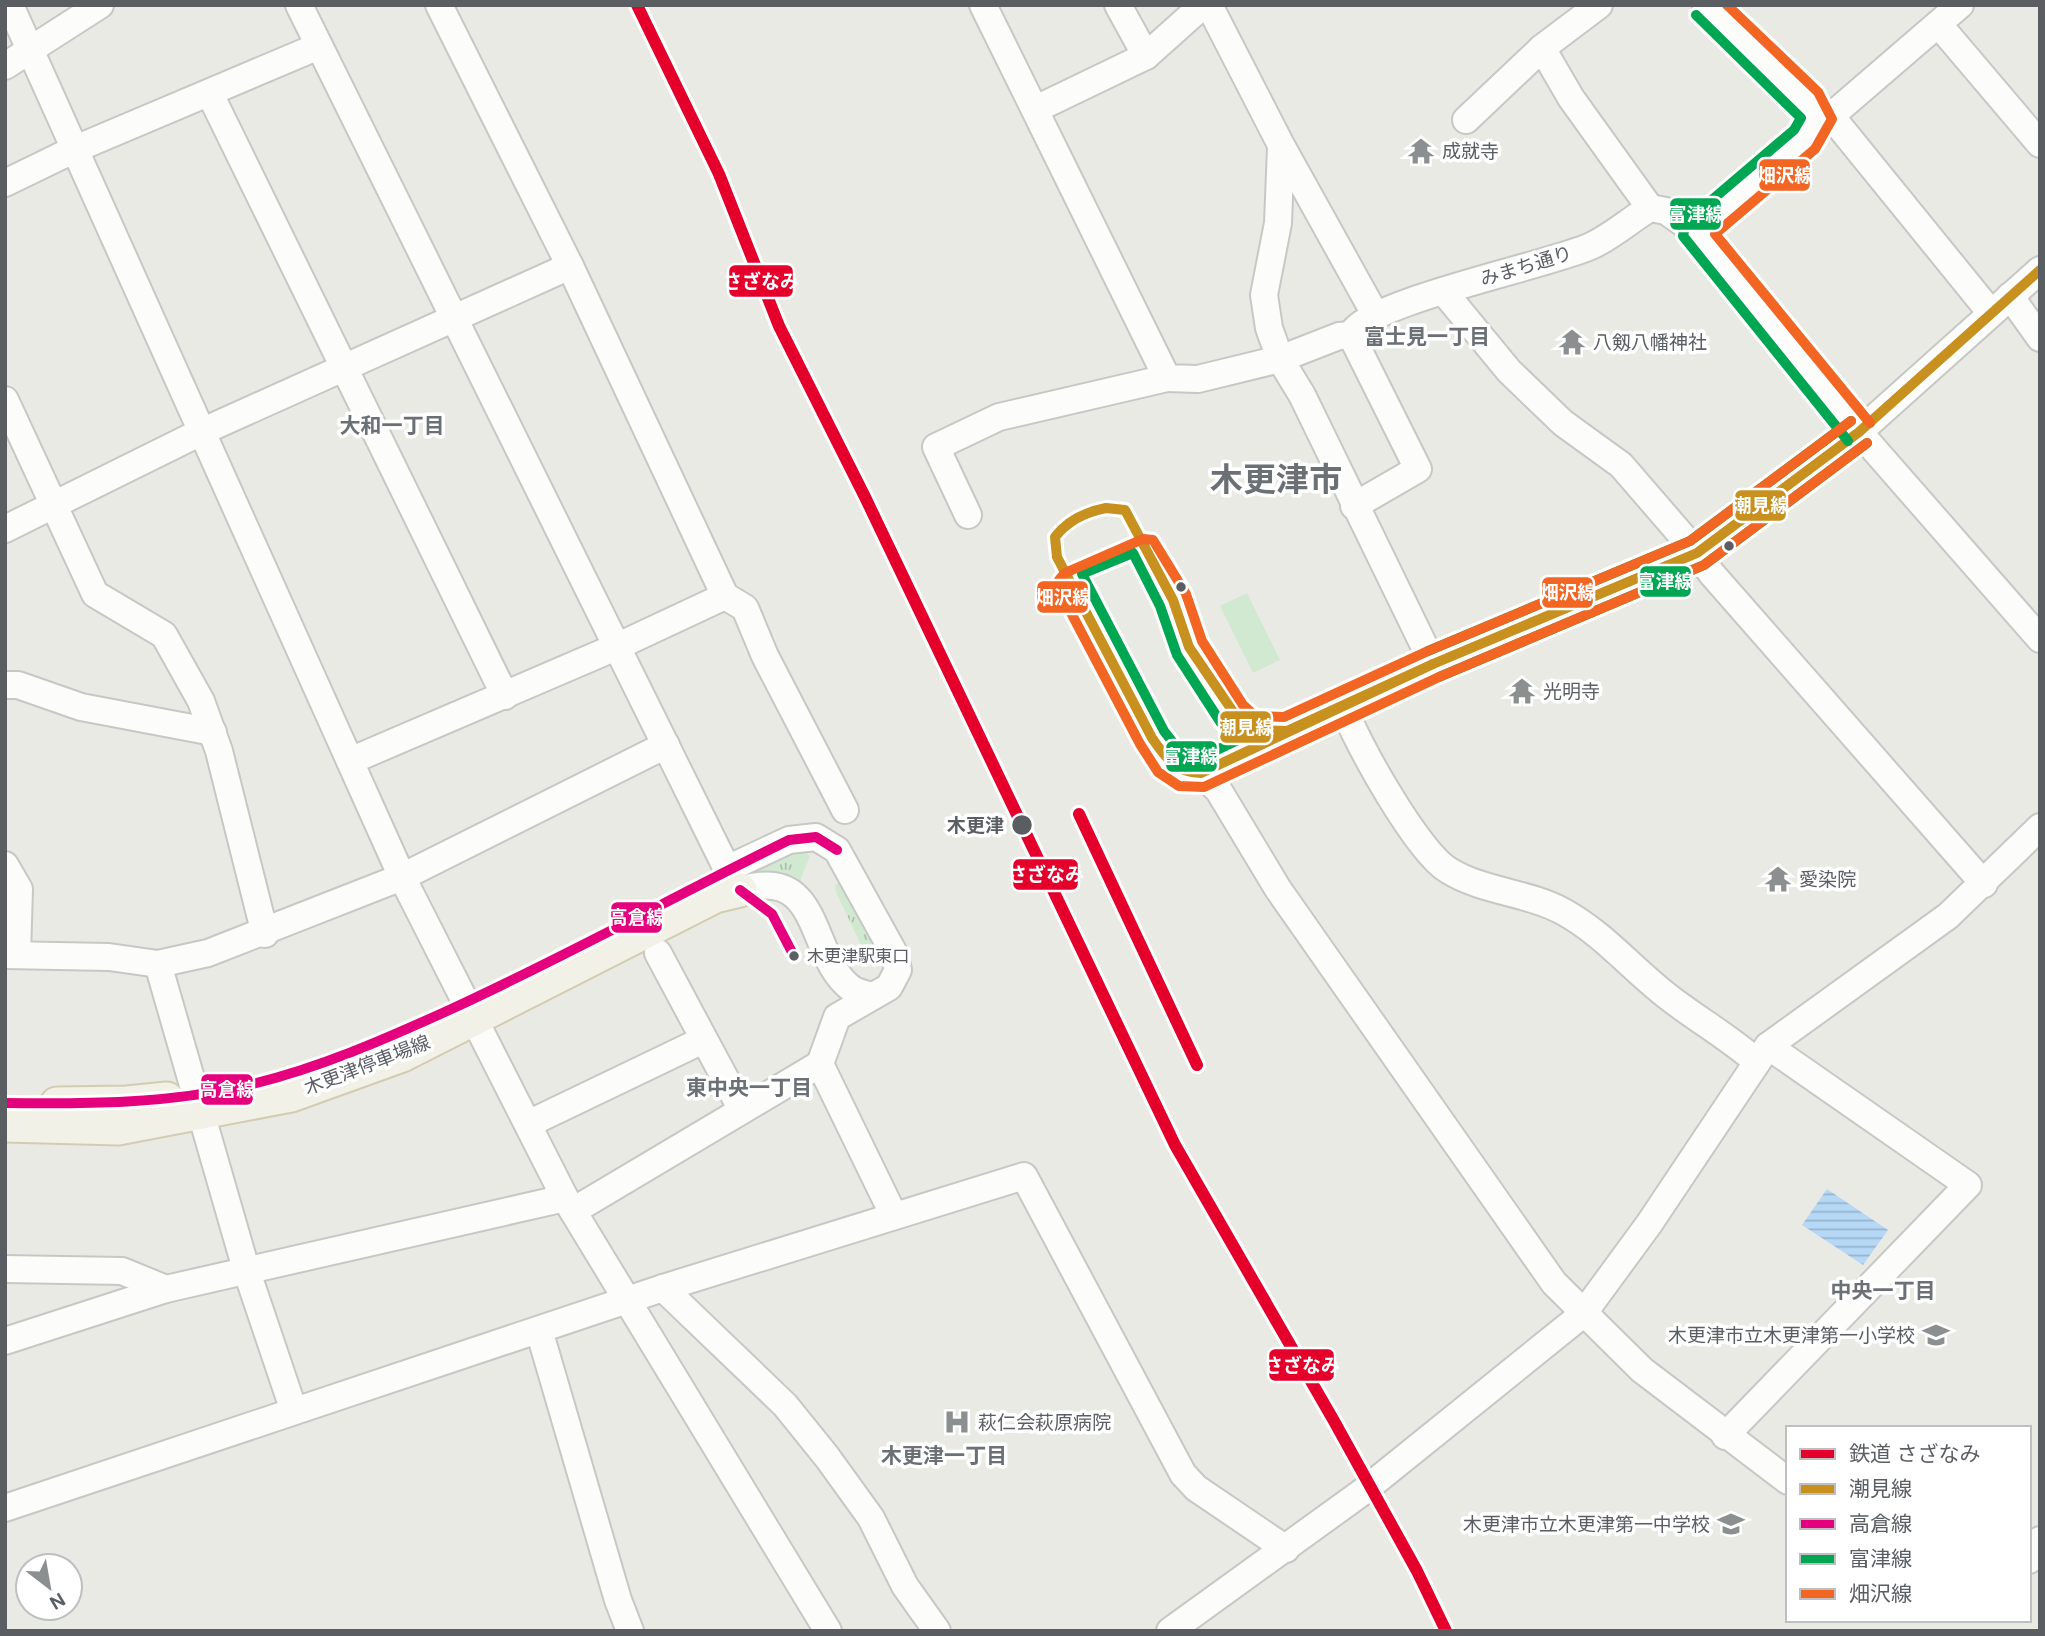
<svg xmlns="http://www.w3.org/2000/svg" width="2045" height="1636" viewBox="0 0 2045 1636" font-family="'DM Sans','Noto Sans JP',sans-serif">
<defs>
<pattern id="grass-tufts" width="24" height="20" patternUnits="userSpaceOnUse" patternTransform="scale(1.75)"><rect width="24" height="20" fill="#d1e8d1"/><path d="M3 7l-1-3M5 7V3M7 7l1-3M15 17l-1-3M17 17v-4M19 17l1-3" fill="none" stroke="#adbfad"/></pattern>
<pattern id="water-rules" width="6" height="5" patternUnits="userSpaceOnUse" patternTransform="scale(1.75)"><rect width="6" height="5" fill="#b6d8f7"/><path d="M0 2.5h6" fill="none" stroke="#97b2cc"/></pattern>
</defs>
<rect width="100%" height="100%" fill="#eaeae5"/>
<g fill="url(#grass-tufts)">
<path d="M803 850 810 856 801 878 802 887 657 918 763 865Z"/>
<path d="M841 880 874 942 869 952 861 945 836 892 835 886Z"/>
</g>
<path fill="#d1e8d1" d="M1247 593 1280 660 1253 673 1220 606Z"/>
<path fill="url(#water-rules)" d="M1827 1189 1888 1230 1863 1265 1802 1225Z"/>
<g fill="none" stroke-linecap="round" stroke-linejoin="round">
<g stroke="#c7c7c5" stroke-width="30">
<g id="minor">
<path d="M10 5 402 877 565 1198 828 1631"/>
<path d="M299 5 727 869 789 840 816 837 837 850 894 953 898 970 889 987 837 1017 820 1064"/>
<path d="M439 5 570 266 725 596 745 608 765 656 845 810"/>
<path d="M983 5 1167 378 1198 379 1280 359 1302 395 1433 664"/>
<path d="M1118 5 1146 56"/>
<path d="M1209 5 1281 145 1376 316"/>
<path d="M1706 5 1807 101 1818 118 1805 139 1696 232 1859 432 2040 639"/>
<path d="M1939 25 2040 144"/>
<path d="M1542 48 1571 98 1650 208"/>
<path d="M5 66 100 5"/>
<path d="M210 94 505 696"/>
<path d="M1036 109 1146 56 1203 5"/>
<path d="M1831 116 1991 313"/>
<path d="M1818 118 1831 116 1960 5"/>
<path d="M1466 120 1542 48 1599 5"/>
<path d="M1281 147 1278 223 1264 295 1269 328 1280 359 1339 336 1351 335"/>
<path d="M5 183 73 150 319 46"/>
<path d="M1444 292 1509 371 1563 423 1621 465 1697 553 1712 574 1984 884"/>
<path d="M2010 296 2040 338"/>
<path d="M1351 335C1365 302 1550 265 1591 246 1611 237 1630 220 1650 208L1666 211 1696 232"/>
<path d="M1351 335 1418 469 1354 506"/>
<path d="M5 400 95 594 164 635 201 701 219 751 265 934"/>
<path d="M968 515 936 447 999 417 1167 378"/>
<path d="M5 529 201 432 570 266"/>
<path d="M5 685H18L81 707 213 732"/>
<path d="M1343 706C1356 742 1417 851 1448 870 1483 892 1528 892 1564 912 1607 936 1636 974 1675 1002 1703 1023 1731 1039 1757 1062"/>
<path d="M1287 731 1433 664 1697 553 1859 432 2040 270"/>
<path d="M350 761 616 647 725 596"/>
<path d="M1201 773 1219 791 1278 889 1554 1283 1642 1370 1788 1481"/>
<path d="M5 865 19 889 17 955"/>
<path d="M740 890C824 864 807 957 852 989 858 993 866 994 873 996"/>
<path d="M658 953 742 1110"/>
<path d="M5 955 109 957 158 964 208 953 402 877 666 745"/>
<path d="M158 964 246 1269 294 1411"/>
<path d="M528 1124 703 1040"/>
<path d="M573 1211 820 1064 894 1216"/>
<path d="M5 1269 122 1271 166 1289"/>
<path d="M663 1288 785 1405 827 1457 871 1518 905 1586 937 1631"/>
<path d="M539 1330 618 1600 630 1631"/>
<path d="M5 1341 166 1289 565 1198"/>
<path d="M1725 1436 1968 1185 1768 1046"/>
<path d="M5 1508 663 1288 1024 1176 1183 1474 1196 1488 1286 1549"/>
<path d="M2029 1560 2040 1540"/>
<path d="M1170 1631 1361 1493 1583 1314 1649 1224 1768 1046 1948 916 2040 827"/>
</g>
</g>
<g stroke="#d3ccb2" stroke-width="37">
<g id="major">
<path d="M57 1104 127 1103 167 1099"/>
<path d="M5 1125 118 1128 291 1095 402 1055 715 896 740 890"/>
</g>
</g>
<use href="#minor" stroke="#fcfcfb" stroke-width="26"/>
<use href="#major" stroke="#f2f1e7" stroke-width="33"/>
<g stroke="#fff" stroke-width="16">
<g id="bus-1">
<path d="M1106 508 1125 510 1173 600 1189 647 1242 725 1252 730 1287 731 1433 664 1201 773C1176 773 1165 757 1152 738L1057 557 1055 537C1068 520 1085 512 1106 508Z"/>
<path d="M1433 664 1697 553 1859 432 2040 270"/>
</g>
</g>
<g stroke="#fff" stroke-width="16">
<g id="bus-2">
<path d="M740 890 772 914 794 956"/>
<path d="M5 1103C87 1104 168 1104 248 1085 317 1069 383 1040 447 1011 563 958 675 896 789 840L816 837 837 850"/>
</g>
</g>
<g stroke="#fff" stroke-width="16">
<g id="bus-3">
<path d="M1696 15 1801 118 1794 130 1686 222 1683 236 1848 441"/>
<path d="M1133 553 1160 606 1177 655 1221 723 1240 739 1198 759 1181 753 1164 731 1082 574Z"/>
<path d="M1428 651 1690 541 1851 421"/>
<path d="M1439 677 1704 565 1867 443"/>
</g>
</g>
<g stroke="#fff" stroke-width="16">
<g id="bus-4">
<path d="M1727 5 1818 92 1832 119 1815 149 1715 234 1870 423"/>
<path d="M1851 421 1690 541 1428 651 1284 717 1255 716 1243 705 1202 641 1186 594 1153 540 1143 539 1065 573 1059 580 1058 588 1140 744 1158 772 1179 786 1204 787 1439 677 1704 565 1867 443"/>
</g>
</g>
<use href="#bus-1" stroke="#c8901e" stroke-width="10"/>
<use href="#bus-2" stroke="#e5007d" stroke-width="10"/>
<use href="#bus-3" stroke="#00a651" stroke-width="10"/>
<use href="#bus-4" stroke="#f26522" stroke-width="10"/>
<g stroke="#fff" stroke-width="18">
<g id="rail-1">
<path d="M637 5 719 174 779 326 865 497 1175 1145 1334 1421 1417 1571 1446 1631"/>
<path d="M1079 814 1197 1065"/>
</g>
</g>
<use href="#rail-1" stroke="#e4002b" stroke-width="12"/>
</g>
<defs>
<g id="temple-bare" transform="scale(2.1)"><path d="M0-6L5-2H3V0L6.5 2.5H4V6H1.5V3h-3V6H-4V2.5H-6.5L-3 0V-2H-5Z" fill="#8c8f90" stroke="#fff" stroke-width="2.5" paint-order="stroke"/></g>
<g id="school-bare" transform="scale(2.1)"><path d="M0-5L7-2L0 1L-7-2ZM-4 1L0 2.5L4 1V4Q0 6-4 4Z" fill="#8c8f90" stroke="#fff" stroke-width="2.5" paint-order="stroke"/></g>
<g id="hospital-bare" transform="scale(2.1)"><path d="M-5-5h3v3.5h4V-5h3V5h-3V1.5h-4V5h-3Z" fill="#8c8f90" stroke="#fff" stroke-width="2.5" paint-order="stroke"/></g>
</defs>
<g fill-rule="evenodd">
<use href="#temple-bare" x="1421" y="151"/>
<use href="#temple-bare" x="1572" y="342"/>
<use href="#temple-bare" x="1522" y="691"/>
<use href="#temple-bare" x="1778" y="879"/>
<use href="#school-bare" x="1936" y="1335"/>
<use href="#hospital-bare" x="957" y="1422"/>
<use href="#school-bare" x="1731" y="1524"/>
</g>
<g fill="#5a5e63" stroke="#fff" stroke-width="2.5">
<circle cx="1729" cy="546" r="6"/>
<circle cx="1181" cy="587" r="6"/>
<circle cx="1022" cy="825" r="11"/>
<circle cx="794" cy="956" r="6"/>
</g>
<g text-anchor="middle" dominant-baseline="central" stroke-width="7" stroke-linejoin="round" paint-order="stroke">
<g font-size="17" fill="#5a5e63" stroke="#fff" text-anchor="start">
<text x="807" y="956">木更津駅東口</text>
</g>
<g font-size="19" fill="#5a5e63" stroke="#fff" text-anchor="start">
<text x="1442" y="151">成就寺</text>
<text x="1593" y="342">八剱八幡神社</text>
<text x="1543" y="691">光明寺</text>
<text x="1799" y="879">愛染院</text>
<text x="1915" y="1335" text-anchor="end">木更津市立木更津第一小学校</text>
<text x="978" y="1422">萩仁会萩原病院</text>
<text x="1710" y="1524" text-anchor="end">木更津市立木更津第一中学校</text>
</g>
<g font-size="19" fill="#5a5e63" stroke="#fff">
<text transform="translate(1526 266) rotate(-17)">みまち通り</text>
<text transform="translate(367 1065) rotate(-21)">木更津停車場線</text>
</g>
<g font-size="19" font-weight="bold" fill="#5a5e63" stroke="#fff" text-anchor="end">
<text x="1004" y="825">木更津</text>
</g>
<g font-size="21" font-weight="bold" fill="#6b7075" stroke="#fff">
<text x="1427" y="337">富士見一丁目</text>
<text x="392" y="426">大和一丁目</text>
<text x="749" y="1088">東中央一丁目</text>
<text x="1883" y="1291">中央一丁目</text>
<text x="944" y="1456">木更津一丁目</text>
</g>
<g font-size="33" font-weight="bold" fill="#6b7075" stroke="#fff">
<text x="1276" y="479">木更津市</text>
</g>
</g>
<g stroke="#fff" stroke-width="2.5">
<rect x="1758" y="158" width="53" height="34" rx="7" fill="#f26522"/>
<rect x="1669" y="197" width="53" height="34" rx="7" fill="#00a651"/>
<rect x="728" y="264" width="66" height="34" rx="7" fill="#e4002b"/>
<rect x="1734" y="489" width="53" height="33" rx="7" fill="#c8901e"/>
<rect x="1639" y="565" width="53" height="33" rx="7" fill="#00a651"/>
<rect x="1541" y="576" width="53" height="33" rx="7" fill="#f26522"/>
<rect x="1036" y="580" width="53" height="34" rx="7" fill="#f26522"/>
<rect x="1219" y="710" width="53" height="34" rx="7" fill="#c8901e"/>
<rect x="1165" y="740" width="53" height="33" rx="7" fill="#00a651"/>
<rect x="1012" y="858" width="67" height="33" rx="7" fill="#e4002b"/>
<rect x="610" y="901" width="53" height="33" rx="7" fill="#e5007d"/>
<rect x="200" y="1073" width="54" height="33" rx="7" fill="#e5007d"/>
<rect x="1268" y="1348" width="67" height="34" rx="7" fill="#e4002b"/>
</g>
<g font-size="19" text-anchor="middle" font-weight="bold" fill="#fff">
<text x="1785" y="182">畑沢線</text>
<text x="1696" y="221">富津線</text>
<text x="761" y="288">さざなみ</text>
<text x="1761" y="512">潮見線</text>
<text x="1665" y="588">富津線</text>
<text x="1568" y="599">畑沢線</text>
<text x="1063" y="604">畑沢線</text>
<text x="1246" y="734">潮見線</text>
<text x="1191" y="763">富津線</text>
<text x="1046" y="881">さざなみ</text>
<text x="637" y="924">高倉線</text>
<text x="227" y="1096">高倉線</text>
<text x="1302" y="1372">さざなみ</text>
</g>
<rect width="2045" height="1636" fill="none" stroke="#5a5e63" stroke-width="14"/>
<rect x="1786" y="1426" width="245" height="196" fill="#ffffff" stroke="#bdbfc1" stroke-width="2"/>
<rect x="1800" y="1449" width="35" height="10" fill="#e4002b" stroke="#bdbfc1" stroke-width="2"/>
<text x="1849" y="1461" font-size="21" fill="#5a5e63">鉄道 さざなみ</text>
<rect x="1800" y="1484" width="35" height="10" fill="#c8901e" stroke="#bdbfc1" stroke-width="2"/>
<text x="1849" y="1496" font-size="21" fill="#5a5e63">潮見線</text>
<rect x="1800" y="1519" width="35" height="10" fill="#e5007d" stroke="#bdbfc1" stroke-width="2"/>
<text x="1849" y="1531" font-size="21" fill="#5a5e63">高倉線</text>
<rect x="1800" y="1554" width="35" height="10" fill="#00a651" stroke="#bdbfc1" stroke-width="2"/>
<text x="1849" y="1566" font-size="21" fill="#5a5e63">富津線</text>
<rect x="1800" y="1589" width="35" height="10" fill="#f26522" stroke="#bdbfc1" stroke-width="2"/>
<text x="1849" y="1601" font-size="21" fill="#5a5e63">畑沢線</text>
<g transform="translate(49 1587) rotate(149)"><circle r="33" fill="#ffffff" stroke="#bdbfc1" stroke-width="2"/>
<path d="M0-5L12 26L0 18L-12 26Z" fill="#8c8f90"/>
<text y="-10" font-size="19" font-weight="bold" text-anchor="middle" fill="#5a5e63">N</text>
</g>
</svg>
